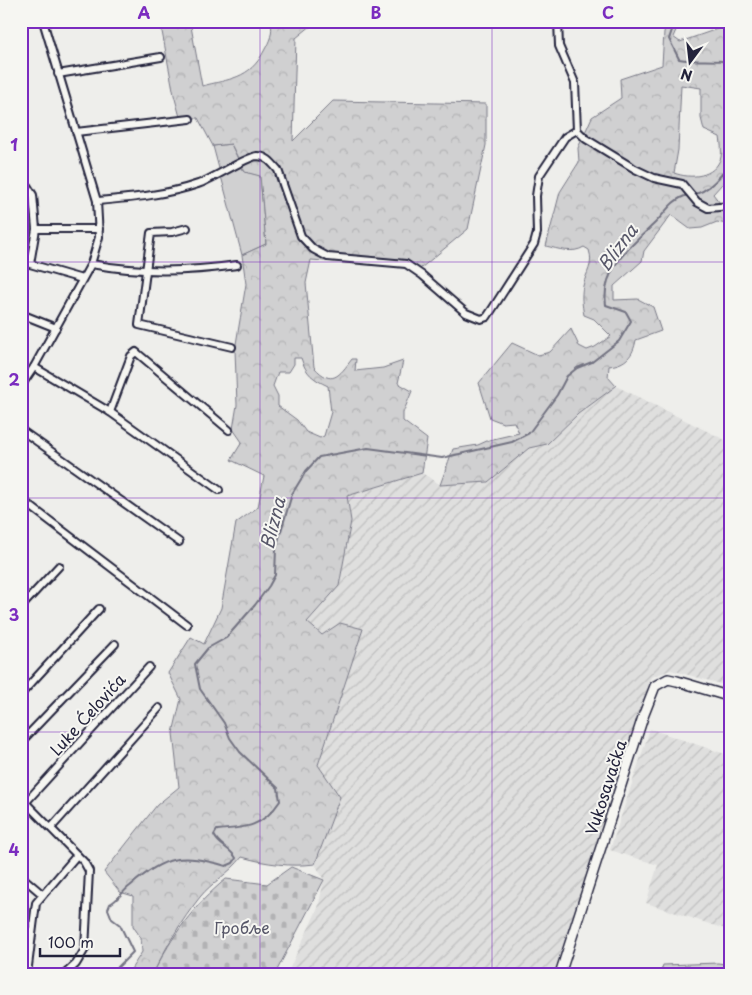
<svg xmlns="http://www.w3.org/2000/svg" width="752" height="995" viewBox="0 0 752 995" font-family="'Playpen Sans',sans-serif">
<defs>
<pattern id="industrial-furrows" width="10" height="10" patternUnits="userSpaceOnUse" patternTransform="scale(1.25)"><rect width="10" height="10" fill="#dfdfde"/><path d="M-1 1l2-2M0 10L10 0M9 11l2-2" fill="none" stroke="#bfbfbf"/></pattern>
<pattern id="forest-crowns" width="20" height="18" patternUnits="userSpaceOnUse" patternTransform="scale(1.25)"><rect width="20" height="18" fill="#d0d0d1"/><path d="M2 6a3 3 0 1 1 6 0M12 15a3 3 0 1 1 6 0" fill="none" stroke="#b2b2b4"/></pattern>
<pattern id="cemetery-stones" width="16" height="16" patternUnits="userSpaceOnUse" patternTransform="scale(1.25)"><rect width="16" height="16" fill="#d0d0d1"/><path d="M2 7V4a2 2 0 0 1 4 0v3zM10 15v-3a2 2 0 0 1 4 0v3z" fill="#b2b2b4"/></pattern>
</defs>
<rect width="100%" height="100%" fill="#eeeeeb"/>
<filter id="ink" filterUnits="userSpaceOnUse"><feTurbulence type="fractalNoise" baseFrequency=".02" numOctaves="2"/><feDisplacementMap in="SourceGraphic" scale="10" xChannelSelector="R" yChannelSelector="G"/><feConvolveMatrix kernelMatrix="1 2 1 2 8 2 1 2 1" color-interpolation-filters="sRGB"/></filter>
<g filter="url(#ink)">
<g fill="url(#industrial-furrows)">
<path d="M616 386 731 443V687L671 670 651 677 554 974H287L318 908 324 880 315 864 340 797 318 765 362 630 340 623 322 635 307 622 339 586 351 521 347 496 422 473 441 485 488 482 529 448 547 444 578 414Z"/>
<path d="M650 729 731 756V931L646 903 658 865 610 850Z"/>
</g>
<path fill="#d0d0d1" stroke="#797986" d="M231 144 244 172 260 175 266 244 242 255 213 146Z"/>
<g fill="url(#forest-crowns)" stroke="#797986" fill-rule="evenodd">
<path d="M160 21H190L202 86C229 79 250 79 264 51 270 40 273 34 271 21H317L296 38 293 141 333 101 486 104V145L468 229 415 273 402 267 311 260 306 283 314 367C332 387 339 376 352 359H356L355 371 383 368 403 361 398 383 412 391 403 413V421L427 439 422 473 347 496 351 521 339 586 307 622 322 635 340 623 363 629 318 765 340 797 315 864C291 867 266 864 242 857 230 873 212 882 200 897 181 921 166 947 153 974H128L142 952 141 938 133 926V896L120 892 104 872 157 805 179 787 173 733 181 699 168 673 191 637 204 644 221 608 236 523 258 507 264 476 231 460 242 442 233 429 237 405 235 350 246 284 242 255 266 244 260 176 245 172 231 144 213 146 198 118 180 117 174 95ZM294 358H301C306 374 313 379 328 386L331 412 324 436 320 438 306 432 297 420 278 406V396L273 386 278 372H289L294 364Z"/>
<path d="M669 21H680L673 37 680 42 723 27 731 43V174L713 194 727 212 731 213V225L717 222 702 228 690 229 671 215 644 251 642 261 614 286V300L638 299 653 307 661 331 636 340C633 356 626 364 609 366L608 377 616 386 578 414 547 444 529 448 488 482 440 485 453 449 478 445 489 440 519 433 514 422 503 423 490 418 479 383 512 343 538 355 550 352 571 329 579 346 587 350 595 347 611 336 594 319 584 315C582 305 581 296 583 286 586 272 594 265 589 250L584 247C573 254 558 249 546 246L560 192 579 162 578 148 592 117 621 98 620 79 662 65 664 32ZM681 85 701 88V118L704 130 720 137C721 143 722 152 721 157 715 178 690 179 674 173L678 150Z"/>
<path d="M718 963 731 965V974H660L663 965Z"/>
</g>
<path fill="url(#cemetery-stones)" stroke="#797986" d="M291 867 324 880 275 974H153C172 936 193 906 226 879L267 884Z"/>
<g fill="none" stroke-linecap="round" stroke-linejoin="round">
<g stroke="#727281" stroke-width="2">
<path d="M675 21 669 39 679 59C697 62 713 59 731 62"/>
<path d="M693 194C706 194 726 172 731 160"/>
<path d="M111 974 133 952 120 925 112 919 108 909 110 904C118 900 123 891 130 886 167 855 180 853 226 866L233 863 236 858C229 847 219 846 214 835L217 830C246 828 263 827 280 801L278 788 240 752 230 738 224 723 200 689 195 664 208 648 226 638 255 605 269 586 275 575 276 548 292 494 306 471 319 457 368 448 442 458 512 442 529 433 557 395 567 376 577 368 592 362 619 341 631 321 626 312 606 305C601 269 630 247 653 225 666 213 670 200 688 195"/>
</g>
<g stroke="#22223b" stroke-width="10">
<g id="street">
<path d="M558 21 559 46 575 83 577 130 586 139 635 169 654 178 682 184 697 202 708 208 731 206"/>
<path d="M58 74 161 57"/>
<path d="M76 132 190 119"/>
<path d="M21 176 33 195 36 229H99"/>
<path d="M97 201C131 198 166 195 198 184 213 179 246 157 257 156 267 156 272 163 278 170L301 236 313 249 328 257 406 264 422 275 466 313 481 319 487 317 493 308 534 244 537 233 536 196 539 176 565 137 577 130"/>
<path d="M187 228 172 232 151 233 139 325 232 347"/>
<path d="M36 229 30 264 82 279"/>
<path d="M91 264C139 273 188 272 237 265"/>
<path d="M21 314 56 328"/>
<path d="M34 367 110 412 219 490"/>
<path d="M21 386 34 367 91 264 99 237 97 201 43 21"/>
<path d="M110 412 131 356 136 352 229 430"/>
<path d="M21 430 179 542"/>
<path d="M21 499 187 625"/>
<path d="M21 607 59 566"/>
<path d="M21 694 99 609"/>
<path d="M21 742 115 644"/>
<path d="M21 798 84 862 89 871 85 949 76 964 65 974"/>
<path d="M26 802 149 667"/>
<path d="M51 828 159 708"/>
<path d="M21 876 42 894"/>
<path d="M21 929 32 932"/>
<path d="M27 974 36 903 77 855"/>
</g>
</g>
<g stroke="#22223b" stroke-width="12">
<path id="secondary" d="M560 974 644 714 655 686 668 679 677 681 731 697"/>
</g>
<use href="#street" stroke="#f6f6f2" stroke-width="6"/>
<use href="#secondary" stroke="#f6f6f2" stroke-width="9"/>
</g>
</g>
<path fill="none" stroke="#7b2cbf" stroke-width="1" stroke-opacity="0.55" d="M260 21V974M492 21V974M21 262H731M21 498H731M21 732H731"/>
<g text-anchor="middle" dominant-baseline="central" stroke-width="4" stroke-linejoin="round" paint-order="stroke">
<g font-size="16" fill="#22223b" stroke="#f6f6f2">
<text transform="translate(87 714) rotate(-48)">Luke Ćelovića</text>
<text transform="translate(605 787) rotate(-72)">Vukosavačka</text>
</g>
<g font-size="16" fill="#565668" stroke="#f6f6f2">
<text x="242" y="927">Гробље</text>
</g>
<g font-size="18" font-style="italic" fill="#575769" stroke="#f6f6f2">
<text transform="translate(617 247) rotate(-53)">Blizna</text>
<text transform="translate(272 523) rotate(-76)">Blizna</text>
</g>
</g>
<rect width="752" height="995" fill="none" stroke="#f6f6f2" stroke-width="55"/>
<g transform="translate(690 62) rotate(195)" stroke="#f6f6f2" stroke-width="4" paint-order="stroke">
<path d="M0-4L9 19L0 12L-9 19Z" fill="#22223b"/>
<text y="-8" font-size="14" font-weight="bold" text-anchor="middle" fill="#22223b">N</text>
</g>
<path d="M40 948v8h80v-8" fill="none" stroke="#22223b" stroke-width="2.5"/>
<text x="48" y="948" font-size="15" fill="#22223b" stroke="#f6f6f2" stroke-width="4" paint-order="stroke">100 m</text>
<rect x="28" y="28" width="696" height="940" fill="none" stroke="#7b2cbf" stroke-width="2"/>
<g font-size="16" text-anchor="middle" font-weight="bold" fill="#7b2cbf">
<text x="144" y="19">A</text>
<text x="376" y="19">B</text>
<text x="608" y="19">C</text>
<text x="14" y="151">1</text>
<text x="14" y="386">2</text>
<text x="14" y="621">3</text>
<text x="14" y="856">4</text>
</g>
</svg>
